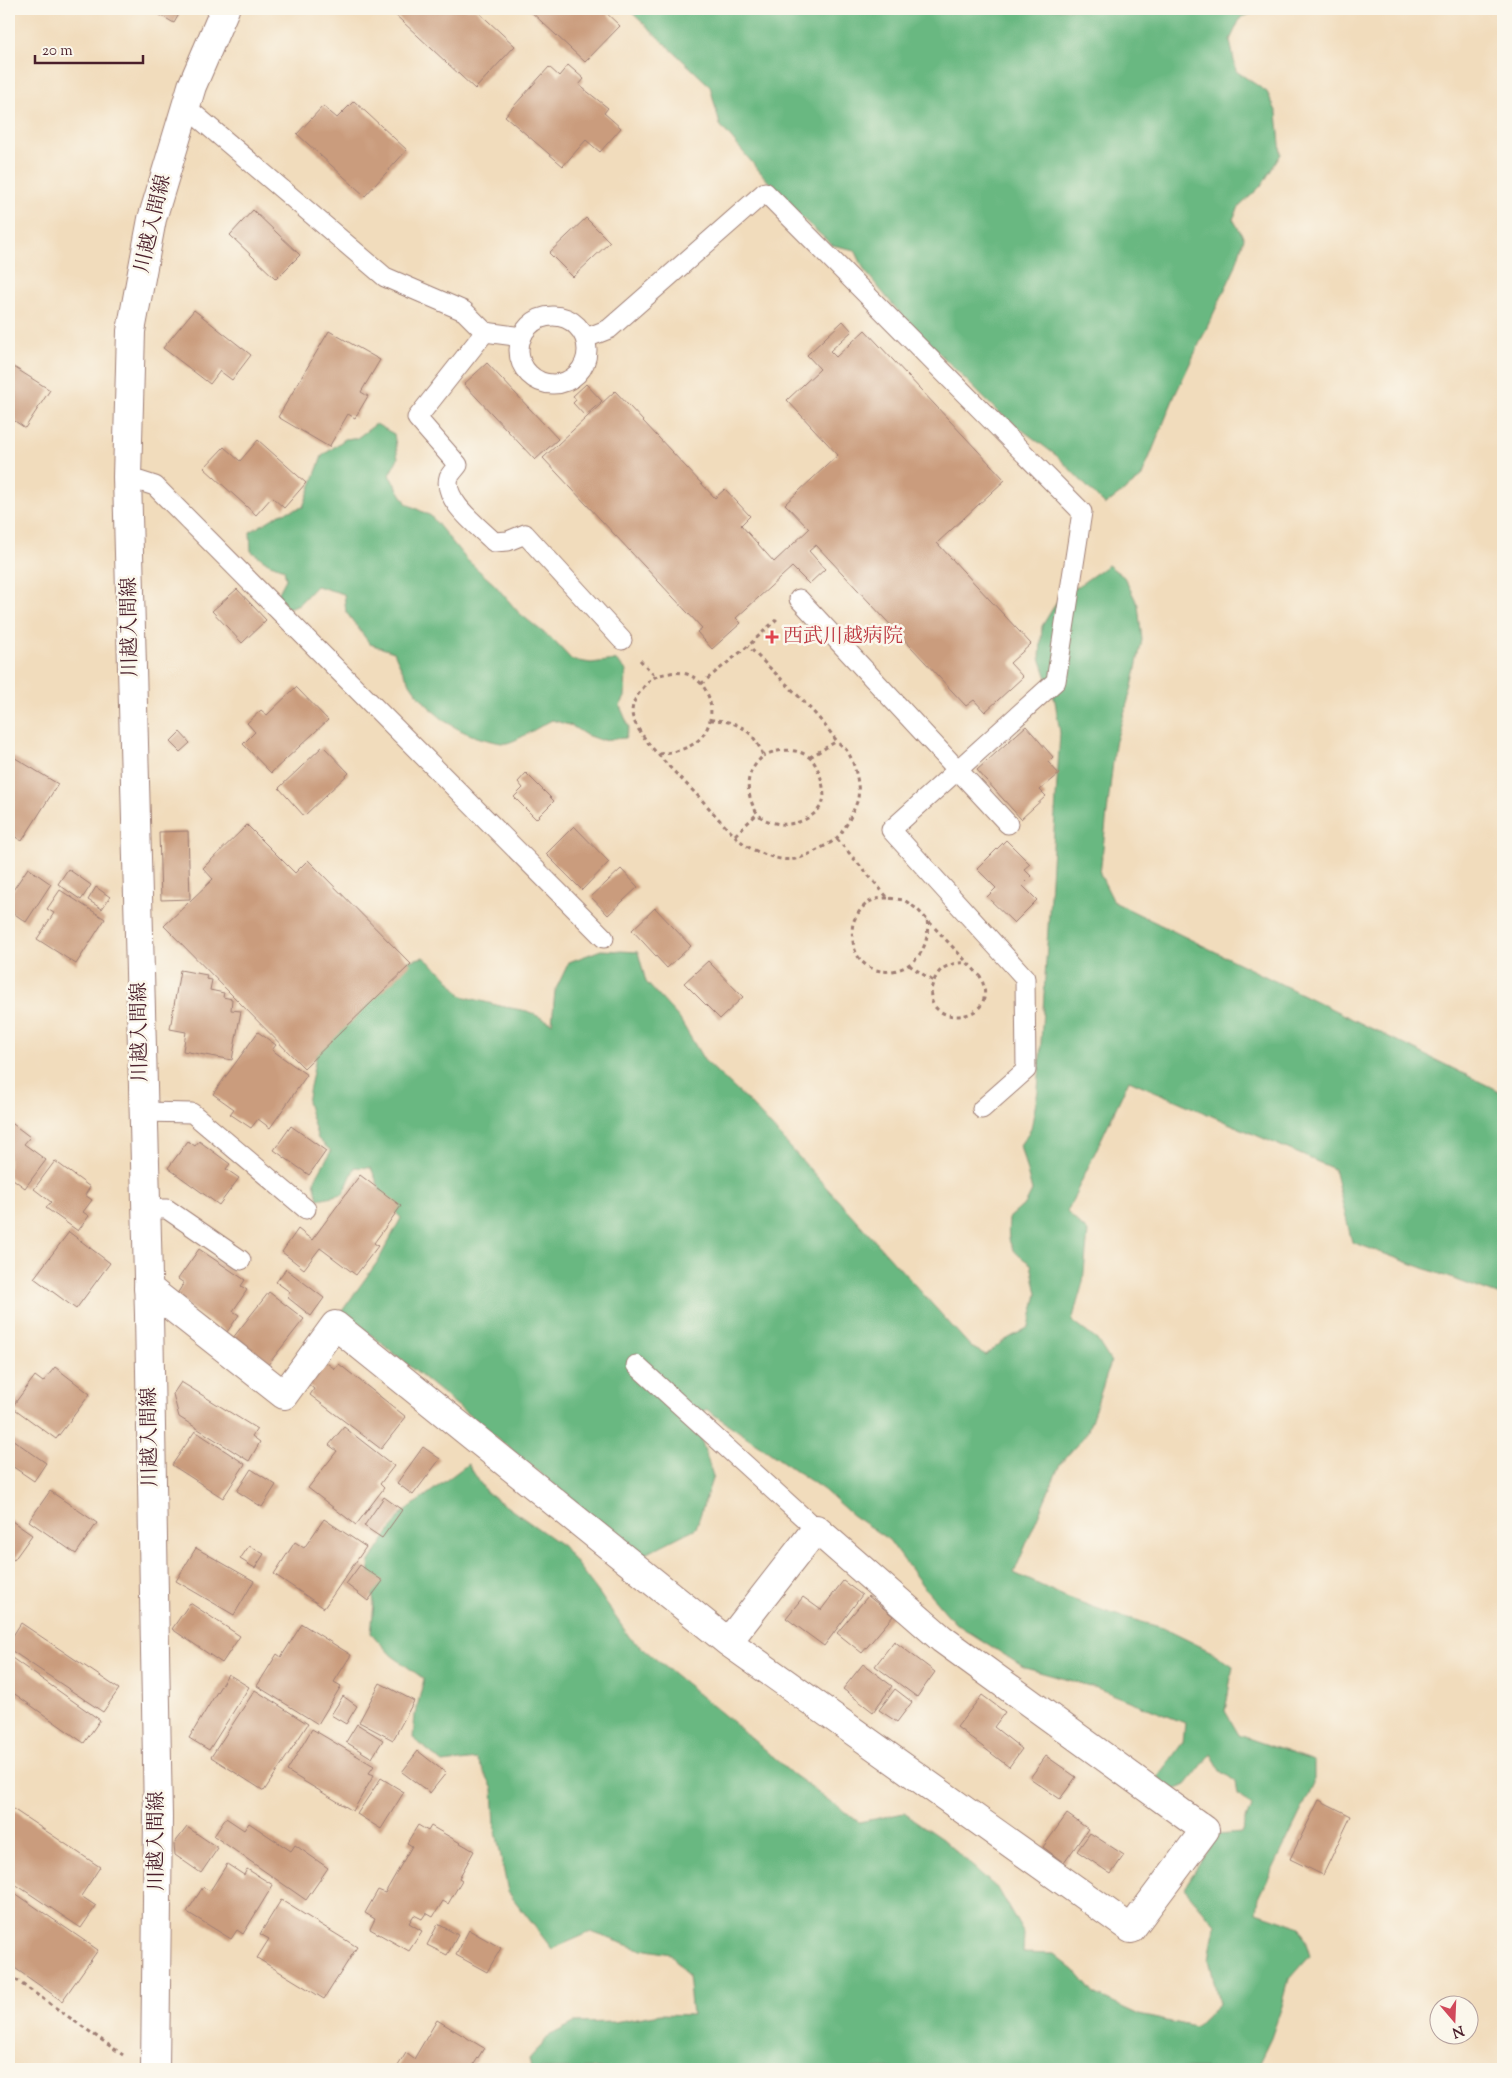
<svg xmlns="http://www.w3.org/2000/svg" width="1512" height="2078" viewBox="0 0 1512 2078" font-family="'Sorts Mill Goudy','Noto Serif JP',serif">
<rect width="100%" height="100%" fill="#fbf7ec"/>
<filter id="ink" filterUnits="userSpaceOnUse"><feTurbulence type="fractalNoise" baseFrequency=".02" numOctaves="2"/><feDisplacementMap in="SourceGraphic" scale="10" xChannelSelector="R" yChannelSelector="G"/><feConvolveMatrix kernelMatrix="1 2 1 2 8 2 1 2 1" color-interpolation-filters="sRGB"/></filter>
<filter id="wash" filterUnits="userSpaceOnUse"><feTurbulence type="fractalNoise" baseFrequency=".0096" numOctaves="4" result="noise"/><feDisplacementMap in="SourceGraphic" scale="20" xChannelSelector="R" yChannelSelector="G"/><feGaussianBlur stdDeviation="1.12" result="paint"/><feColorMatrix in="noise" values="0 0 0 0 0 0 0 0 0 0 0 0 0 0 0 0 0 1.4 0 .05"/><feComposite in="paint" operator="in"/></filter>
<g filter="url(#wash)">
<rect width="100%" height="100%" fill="#f1dcbc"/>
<g fill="#69b881" stroke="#5a6c56">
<path d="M628 9H1267L1241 17 1230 40 1236 71 1267 92 1277 113 1281 154 1262 185 1239 207 1233 219 1244 238 1235 268 1175 395 1141 478 1105 505 1057 456 997 411 903 317 865 271 855 250 832 245 791 208 720 125 710 86Z"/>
<path d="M376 424 394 434 398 458 389 475 407 504 431 516 467 560 495 585 519 613 553 640 572 660 591 663 615 660 626 670 625 697 620 706 629 727 625 738 600 740 586 735 572 726 552 720C540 726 519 740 507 743 502 744 493 741 488 740 442 730 411 694 394 652L370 644 346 612 344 594 316 586 299 604 288 608 276 598 286 579 284 569 268 563 251 551 250 532 280 514 303 507 322 456 345 439 357 438Z"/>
<path d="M1108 565 1124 577 1138 605 1142 640 1132 687 1115 744 1100 874 1114 902 1503 1093V1297L1352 1242 1334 1169 1129 1080 1067 1212 1088 1232 1083 1282 1072 1321 1097 1340 1111 1362 1087 1433 1060 1464 1014 1573 1066 1597 1107 1612 1163 1628 1212 1652 1233 1666 1225 1711 1239 1735 1314 1761V1784L1259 1898 1257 1912 1301 1927 1310 1956 1289 1980 1282 2006 1271 2038 1256 2069H531L529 2059 549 2036 574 2023 614 2022 661 2014 692 2015 688 1976 671 1954 636 1948 591 1932 552 1949 508 1892 495 1826 493 1789 477 1759 443 1763 413 1738 415 1715 424 1679 391 1655 371 1633 374 1604 369 1563 401 1514 468 1464 486 1492 563 1546 599 1593 630 1638 735 1724 792 1774 859 1822 904 1813 942 1839 999 1890 1024 1934 1023 1953 1054 1954 1075 1971 1094 1994 1139 2015 1195 2027 1219 2004 1209 1959 1215 1924 1184 1888 1218 1835 1241 1833 1251 1806 1238 1795 1236 1782 1221 1771 1211 1754 1186 1785 1172 1791 1158 1777 1183 1742 1185 1723 1097 1688 1025 1668 955 1623 923 1586 889 1540 852 1515 824 1490 706 1409 695 1420 713 1476 696 1528 641 1556 342 1311 378 1261 401 1218 385 1201 371 1168 355 1167 343 1194 318 1199 314 1181 331 1151 318 1139 307 1102 322 1027 372 972 423 957 446 976 462 996 500 1006 527 1011 552 1023 555 991 569 962 601 950 638 952 646 982 679 1018 704 1060 750 1103 971 1347 986 1355 1002 1342 1029 1327 1037 1294 1031 1264C1009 1250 1007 1243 1009 1218L1026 1203 1032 1191 1020 1145 1031 1129 1038 1091 1060 733 1055 701 1040 658 1042 626 1058 600Z"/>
</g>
<g id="blocks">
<g fill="#ca9c7d">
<path d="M150 9H182L174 23Z"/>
<path d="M389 9H475L515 46 475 89Z"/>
<path d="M528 9H602L620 26 585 62Z"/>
<path d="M568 65 584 79 579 85 608 108 604 113 621 128 600 152 586 140 563 166 505 116 549 67 559 76Z"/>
<path d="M354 101 407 150 365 196 297 134 323 106 337 118Z"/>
<path d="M253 210 300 255 276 279 230 235Z"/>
<path d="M586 218 610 242 573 277 549 253Z"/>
<path d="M194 310 251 355 232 380 220 371 210 384 163 348Z"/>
<path d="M843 321 852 331 830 351 836 357 865 330 1005 480 937 543 1031 644 1010 663 1023 677 985 712 974 700 966 706 816 545 809 551 825 569 809 584 792 567 736 618 741 623 712 649 697 632 702 628 543 458 615 391 715 498 725 489 750 516 741 525 774 562 809 529 785 504 838 455 787 400 820 369 807 355Z"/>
<path d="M329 331 380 360 361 392 368 396 355 418 348 414 329 447 278 417Z"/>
<path d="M487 363 558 439 535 460 464 384Z"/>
<path d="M9 364 50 390 25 428 9 417Z"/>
<path d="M586 384 602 401 585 416 573 403 576 400 573 396Z"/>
<path d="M258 440 306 483 284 508 272 497 256 515 204 468 224 447 240 461Z"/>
<path d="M237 589 266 620 242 643 212 611Z"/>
<path d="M296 687 328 720 271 773 243 744 255 732 247 723 261 710 267 715Z"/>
<path d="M1026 726 1053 757 1048 762 1059 774 1040 790 1046 796 1021 819 977 770Z"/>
<path d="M180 732 190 743 180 752 170 742Z"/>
<path d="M323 746 349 773 304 816 279 788Z"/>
<path d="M12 756 58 784 22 841 9 833V761Z"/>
<path d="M526 773 554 801 536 819 514 797 523 788 518 782Z"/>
<path d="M247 825 295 873 308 860 411 964 304 1068 164 926 213 879 203 868Z"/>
<path d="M574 826 609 862 582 890 546 854Z"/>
<path d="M188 831 190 899 161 900 159 832Z"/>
<path d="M1006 840 1030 864 1024 869 1031 876 1022 885 1037 900 1014 923 987 897 996 888 977 869Z"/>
<path d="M28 868 51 884 26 922 9 910V896Z"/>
<path d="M68 869 91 885 81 900 58 884Z"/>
<path d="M621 869 638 887 608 915 591 897Z"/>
<path d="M96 887 110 897 102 909 88 900Z"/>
<path d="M60 890 105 919 76 964 37 939 54 913 47 909Z"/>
<path d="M655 908 691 946 667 968 632 930Z"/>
<path d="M708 961 743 997 720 1019 684 983Z"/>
<path d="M180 970 207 975 206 979 212 980 210 990 224 993 223 997 232 999 231 1010 241 1011 232 1060 183 1051 186 1032 170 1029Z"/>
<path d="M258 1032 276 1045 272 1050 307 1075 270 1128 258 1119 251 1128 230 1114 234 1109 213 1094Z"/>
<path d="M9 1121 30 1137 24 1144 46 1160 25 1188 9 1176Z"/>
<path d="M291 1126 326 1151 309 1175 274 1150Z"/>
<path d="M188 1141 195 1146 199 1141 230 1164 226 1169 239 1178 219 1205 168 1168Z"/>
<path d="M55 1161 90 1187 85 1195 92 1200 83 1212 89 1216 78 1231 46 1208 51 1202 34 1189Z"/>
<path d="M360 1175 401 1206 374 1243 378 1246 356 1275 320 1248 304 1269 282 1252 298 1229 312 1240Z"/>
<path d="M69 1232 110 1263 76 1309 34 1278Z"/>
<path d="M199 1249 245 1280 241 1286 247 1290 233 1311 239 1315 227 1332 175 1297 184 1283 178 1279Z"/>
<path d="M286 1269 324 1298 311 1316 287 1297 290 1292 276 1282Z"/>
<path d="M269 1292 304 1319 267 1366 232 1339Z"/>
<path d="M324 1361 335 1369 339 1364 406 1417 381 1449 310 1395 314 1389 307 1383Z"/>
<path d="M55 1367 90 1394 56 1439 12 1407 35 1376 43 1382Z"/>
<path d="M181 1382 257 1429 252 1436 260 1442 249 1461 179 1417 173 1394Z"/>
<path d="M344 1427 394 1466 380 1484 384 1488 356 1525 308 1488 337 1451 329 1445Z"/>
<path d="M195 1431 245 1464 223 1498 172 1465Z"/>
<path d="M9 1437 46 1463 34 1481 9 1464Z"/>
<path d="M423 1447 440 1459 413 1495 397 1483Z"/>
<path d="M251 1469 276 1485 262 1507 237 1491Z"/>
<path d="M50 1491 97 1523 76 1554 29 1521Z"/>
<path d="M384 1497 402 1510 382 1538 364 1526Z"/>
<path d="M9 1519 32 1535 14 1560 9 1557Z"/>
<path d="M324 1519 366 1547 324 1608 274 1574 295 1542 304 1548Z"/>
<path d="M249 1546 264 1554 255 1568 240 1559Z"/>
<path d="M196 1548 254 1581 234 1615 176 1581Z"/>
<path d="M360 1565 383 1581 368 1601 346 1584Z"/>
<path d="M843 1581 862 1595 824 1646 786 1618 803 1597 821 1610Z"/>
<path d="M868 1596 893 1616 862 1653 837 1633Z"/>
<path d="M190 1603 240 1636 222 1663 172 1629Z"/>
<path d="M21 1623 119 1689 103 1712 9 1649V1642Z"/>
<path d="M302 1624 351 1655 334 1682 341 1686 318 1724 257 1686 277 1654 281 1657Z"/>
<path d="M894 1641 935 1672 917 1697 875 1666Z"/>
<path d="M9 1656 100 1720 84 1743 9 1690Z"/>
<path d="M863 1664 892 1686 873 1712 843 1689Z"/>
<path d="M228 1674 249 1687 209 1750 189 1738Z"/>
<path d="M380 1683 414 1701 393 1740 359 1722Z"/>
<path d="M895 1689 912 1702 897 1722 879 1710Z"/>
<path d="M255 1690 308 1724 264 1791 211 1757Z"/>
<path d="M982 1695 1005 1712 994 1727 1022 1749 1009 1767 957 1727Z"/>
<path d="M343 1696 357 1706 346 1724 331 1715Z"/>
<path d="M357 1724 383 1740 372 1758 346 1742Z"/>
<path d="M312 1729 374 1766 369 1773 374 1775 353 1811 287 1771Z"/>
<path d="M418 1751 446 1773 430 1793 402 1772Z"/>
<path d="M1046 1756 1076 1777 1060 1799 1030 1778Z"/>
<path d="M381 1778 404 1792 381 1829 357 1814Z"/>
<path d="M1319 1800 1351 1816 1323 1875 1290 1859Z"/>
<path d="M10 1807 100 1867 81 1896 96 1906 81 1928 9 1880Z"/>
<path d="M1067 1814 1088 1829 1064 1863 1043 1847Z"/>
<path d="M226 1818 244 1830 249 1823 291 1851 295 1845 328 1868 306 1900 214 1836Z"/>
<path d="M418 1825 428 1831 431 1826 474 1851 459 1878 462 1880 448 1904 443 1901 433 1917 426 1913 422 1919 414 1915 409 1923 422 1931 409 1951 370 1929 375 1919 365 1913 378 1890 385 1893 412 1846 407 1843Z"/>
<path d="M187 1827 218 1848 201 1873 175 1855 174 1844Z"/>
<path d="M1090 1833 1124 1855 1111 1874 1077 1851Z"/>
<path d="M227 1864 244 1875 247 1869 273 1885 243 1934 237 1930 231 1939 187 1912 203 1887 210 1891Z"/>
<path d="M9 1889 98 1950 62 2001 9 1964Z"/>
<path d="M281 1900 357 1947 324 1999 257 1958 269 1939 260 1934Z"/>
<path d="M438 1924 458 1935 447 1955 427 1945Z"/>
<path d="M469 1930 501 1948 487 1972 456 1955Z"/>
<path d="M437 2020 484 2048 471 2069H396L406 2053 414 2059Z"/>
</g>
</g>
</g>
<g filter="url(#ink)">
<use href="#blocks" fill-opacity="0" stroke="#9e7e74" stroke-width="1"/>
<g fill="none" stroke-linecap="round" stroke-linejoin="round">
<g stroke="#9e7e74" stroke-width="21">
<g id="lane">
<path d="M186 107 385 277 464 311 485 332 522 337"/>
<circle cx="553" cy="350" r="34"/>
<path d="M485 332 417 418 458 465C456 468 451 473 449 477 442 500 479 527 494 542L508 541 525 534 622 640"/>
<path d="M586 338 609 329 765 192 1082 512 1056 681 891 830 1025 978 1026 1070 982 1109"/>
<path d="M127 477 155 486 604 938"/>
<path d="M799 599 1008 824"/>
<path d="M143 1112 192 1113 306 1209"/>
<path d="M146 1209H167L241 1260"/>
<path d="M636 1365 816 1529"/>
</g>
</g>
<g stroke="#9e7e74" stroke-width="30">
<path id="street" d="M148 1288 284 1395 335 1325 728 1642 1131 1929 1205 1830 942 1639 816 1529 728 1642"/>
</g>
<g stroke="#9e7e74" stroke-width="30">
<path id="primary" d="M155 2069 158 1817 149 1315 127 477 131 331 152 219 192 86 225 9"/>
</g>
<g stroke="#9e7e74" stroke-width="3" stroke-dasharray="4 4" stroke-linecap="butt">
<path d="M640 660 655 676"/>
<path d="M701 684 748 646 778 618"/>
<path d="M710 720C737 720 754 730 763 756 757 762 751 769 749 778 746 789 752 810 761 817 764 820 771 822 775 823 791 828 818 818 823 801 825 796 823 787 822 782 820 774 816 763 810 758 798 747 776 749 763 756"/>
<path d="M659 754C674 752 693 749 703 735 722 710 705 667 670 673 655 675 649 679 640 692 635 698 632 705 632 713 634 735 681 778 697 795 711 809 737 843 754 850 788 865 797 862 828 844 840 838 845 828 851 816 853 810 857 804 858 798 860 785 855 765 849 754 846 748 840 745 836 740 811 705 778 677 748 646"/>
<path d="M810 757 837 741"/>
<path d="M735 835 758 813"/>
<path d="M837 839 888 898 904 900 917 909 980 976C1007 1030 905 1029 937 975 943 965 956 962 967 963"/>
<path d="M888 898C873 898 865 902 857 915 851 924 852 930 853 941 858 989 935 979 927 919"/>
<path d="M909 965 933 981"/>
<path d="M9 1975 123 2055"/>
</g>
<use href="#lane" stroke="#fff" stroke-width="19"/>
<use href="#street" stroke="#fff" stroke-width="28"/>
<use href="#primary" stroke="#fff" stroke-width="28"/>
</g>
</g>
<path fill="#e0444e" stroke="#fbf7ec" stroke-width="2" d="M769.5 629.5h5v5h5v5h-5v5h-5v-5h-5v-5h5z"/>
<g text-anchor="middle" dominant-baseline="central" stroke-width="5" stroke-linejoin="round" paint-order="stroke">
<g font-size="20" fill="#4a1f2b" stroke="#fbf7ec">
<text transform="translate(154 224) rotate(-77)">川越入間線</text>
<text transform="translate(131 627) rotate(-91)">川越入間線</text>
<text transform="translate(141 1032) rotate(-91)">川越入間線</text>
<text transform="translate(151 1437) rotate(-91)">川越入間線</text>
<text transform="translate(157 1841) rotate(-90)">川越入間線</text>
</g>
<g font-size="20" fill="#be3a42" stroke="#fbf7ec" text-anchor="start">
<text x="783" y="637">西武川越病院</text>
</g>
</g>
<rect width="1512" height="2078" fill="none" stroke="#fbf7ec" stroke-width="30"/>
<g transform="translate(1454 2020) rotate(161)"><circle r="24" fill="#fbf7ec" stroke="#b4a19f"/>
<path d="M0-4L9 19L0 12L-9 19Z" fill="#d1495b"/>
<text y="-8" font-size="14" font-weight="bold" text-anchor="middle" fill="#4a1f2b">N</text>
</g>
<path d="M35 55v8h108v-8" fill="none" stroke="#4a1f2b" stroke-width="2.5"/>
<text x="42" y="55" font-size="15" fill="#4a1f2b" stroke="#fbf7ec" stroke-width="4" paint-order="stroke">20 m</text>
</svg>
